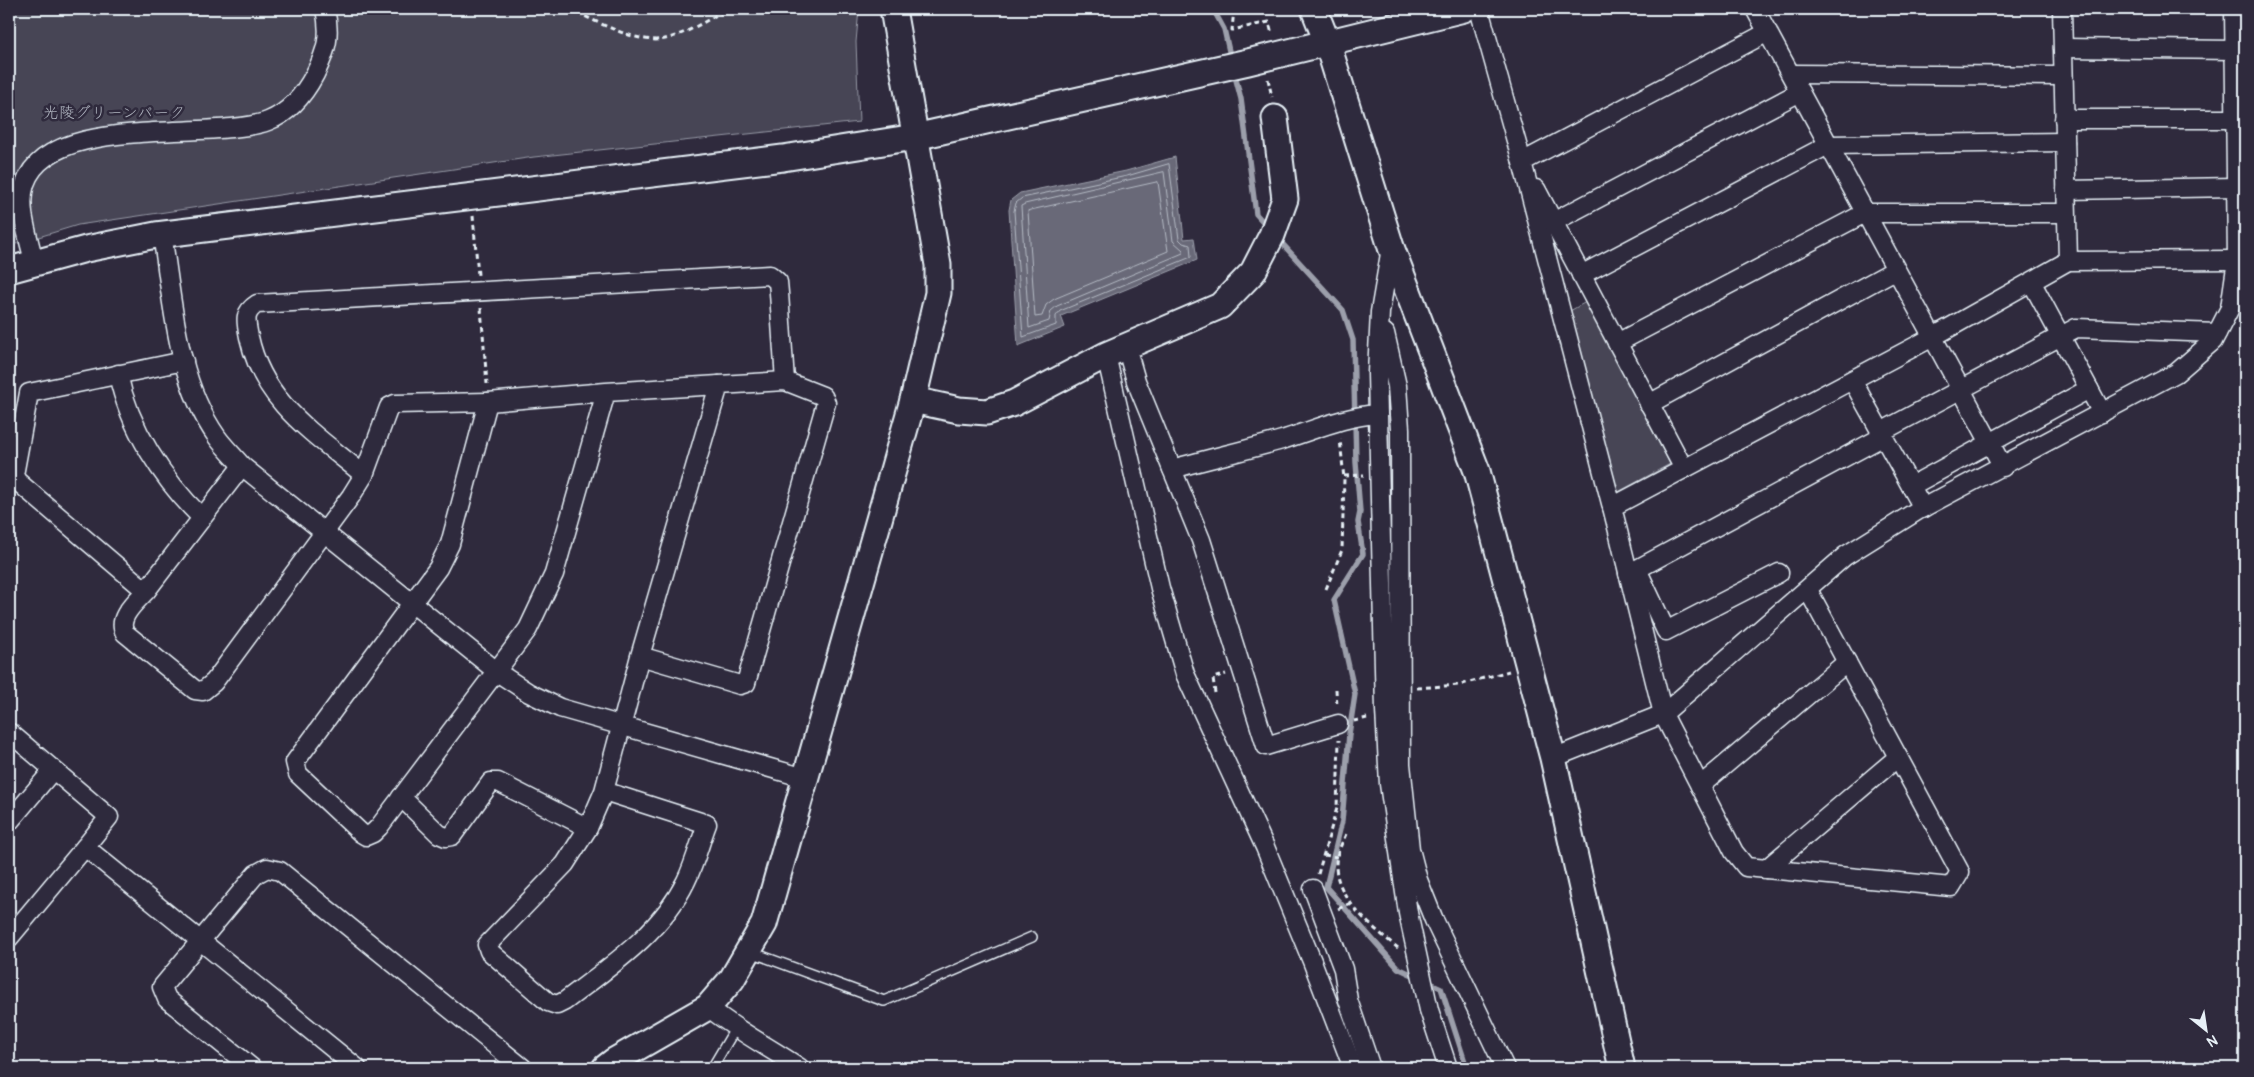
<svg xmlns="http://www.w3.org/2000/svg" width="2254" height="1077" viewBox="0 0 2254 1077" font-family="Pangolin,'Klee One',sans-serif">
<rect width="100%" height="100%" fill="#2f2a3d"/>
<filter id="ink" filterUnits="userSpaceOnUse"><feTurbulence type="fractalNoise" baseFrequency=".02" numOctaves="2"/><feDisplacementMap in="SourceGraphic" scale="10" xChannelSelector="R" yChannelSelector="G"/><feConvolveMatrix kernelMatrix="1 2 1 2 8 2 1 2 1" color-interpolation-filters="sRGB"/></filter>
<g filter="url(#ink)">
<g fill="#464455" stroke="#979aa6">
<path d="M9 9H859L856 42 859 122 534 157 78 225 9 246Z"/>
<path d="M1586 302 1670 464 1618 492 1568 312Z"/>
</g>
<path fill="#696978" stroke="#9c9fab" d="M1175 157 1184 239 1194 238 1197 260 1061 316 1065 327 1018 346 1009 210 1011 200 1020 193 1126 171Z"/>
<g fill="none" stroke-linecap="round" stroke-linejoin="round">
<g stroke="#b5bbc5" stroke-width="1">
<path d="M1169 164 1179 239 1183 243 1190 245 1191 257 1060 311 1056 316V325L1023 337 1014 211 1016 203 1022 198 1127 176Z"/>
<path d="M1164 172 1173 241 1183 250V253L1057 306 1051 311 1049 321 1029 328 1021 206 1025 204Z"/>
<path d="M1158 182 1168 251 1054 299 1046 305 1042 316 1035 317 1028 211Z"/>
</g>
<g stroke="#9c9fab" stroke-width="5.5">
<path d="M1213 9 1224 29 1231 60"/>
<path d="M1234 72 1241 99 1256 214 1267 226"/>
<path d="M1278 239 1343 310 1353 340 1356 462 1360 512 1358 522 1363 554 1334 600 1355 694 1349 734 1342 821 1326 887 1398 968 1417 977"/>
<path d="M1426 981 1441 988 1467 1068"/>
</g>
<g stroke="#e8f1f8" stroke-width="12">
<g id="lane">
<path d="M751 952 884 1001 1032 937"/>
<path d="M712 1068 735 1029"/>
</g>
</g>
<g stroke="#e8f1f8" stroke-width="21">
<g id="street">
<path d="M1479 9 1522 162 1612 507 1663 714 1734 852 1746 867 1951 887 1960 872 1808 590"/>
<path d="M1755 9 2003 467"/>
<path d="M2062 9 2068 261"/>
<path d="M2063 48 2235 50"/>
<path d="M1791 74 2063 76"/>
<path d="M2064 119H2236"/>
<path d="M1522 162 1768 32"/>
<path d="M1536 189 1684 469"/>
<path d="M2066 190 2236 187"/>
<path d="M1553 222 1800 92"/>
<path d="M162 234C173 302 176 379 217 437 224 447 234 456 242 466L500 674 529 693 560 708 805 778"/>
<path d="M1391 248 1380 312 1377 373 1385 710 1389 784 1408 913 1429 1010 1448 1068"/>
<path d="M34 262C29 238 17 208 25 184 48 112 212 142 268 121 289 113 305 93 315 74 327 50 331 35 325 9"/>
<path d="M1581 275 1828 145 2065 142"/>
<path d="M2032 283 2102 413"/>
<path d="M1385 333 1397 386 1400 429 1401 764 1410 849 1418 880 1434 920 1505 1068"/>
<path d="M1617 343 1865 213H2066"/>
<path d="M1126 346 1136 381 1201 540 1266 746 1338 724"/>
<path d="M1106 355 1160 588 1185 674 1265 847 1312 961 1353 1068"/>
<path d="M184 361 29 393 14 475 17 481 146 591 242 466"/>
<path d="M118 374C129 428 163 480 202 518"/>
<path d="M1852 380 1923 508"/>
<path d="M606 392 488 402 450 544 438 568 295 762 298 774 361 833 366 836 373 833 379 827 528 629 554 574 606 392 719 385"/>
<path d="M1649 404 1895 270"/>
<path d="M1881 432 2076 328 2217 333"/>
<path d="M1172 469C1208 459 1246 450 1282 440 1314 430 1345 416 1378 414"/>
<path d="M364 475C315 434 263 403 249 337 246 321 243 313 257 304L770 275 778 282 779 293 785 381"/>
<path d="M1911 486 2089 389"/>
<path d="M1612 507 1931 338 2068 261 2237 260"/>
<path d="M1637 569 1666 631 1779 573"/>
<path d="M1628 574 1884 436"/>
<path d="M146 591C136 602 116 618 125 633L195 690 203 691 214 682 351 496 364 475 389 407 395 404 488 402"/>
<path d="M9 732 109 817 85 847"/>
<path d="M1553 758 1663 714 1845 556 1917 511 2176 373 2213 341 2230 308 2237 260 2234 9"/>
<path d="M1700 786 1847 662"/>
<path d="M604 791 707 824C700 842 695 863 686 881 661 933 609 967 565 1001L557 1005 548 1002 489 951 487 945 565 864 588 828 604 791 640 656 719 385 785 381 823 396 826 403 746 683 740 685 640 656"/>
<path d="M401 797 439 834 446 837 452 836 491 782H498L588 828"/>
<path d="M9 822 53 770"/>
<path d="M1766 869 1898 757"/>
<path d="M1313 889 1343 969 1348 1000 1371 1068"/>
<path d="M9 938 85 847 357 1068"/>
<path d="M708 1007C737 1031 769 1047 800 1068"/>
<path d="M252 1068 167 999 162 987 256 874 267 868 280 871 523 1068"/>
</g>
</g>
<g stroke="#e8f1f8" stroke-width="29">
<g id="secondary">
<path d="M1314 9 1327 42 1391 247 1477 471 1553 758 1622 1068"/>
<path d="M9 270 86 249 156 235 783 158 915 137 1248 62 1464 9"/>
<path d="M913 400 959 410 987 412 1014 403 1106 355 1220 306 1253 272 1272 235 1285 199 1275 118"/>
<path d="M605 1068 614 1061 708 1007 732 979 764 924 913 400 938 293V265L893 9"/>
</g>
</g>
<g stroke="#e8f1f8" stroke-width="3" stroke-dasharray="5 4" stroke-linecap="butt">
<path d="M569 9C595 20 637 45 665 39 687 34 708 19 728 9"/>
<path d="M1234 9 1232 30 1269 22 1272 34"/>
<path d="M1268 79 1272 97"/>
<path d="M473 216 478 275"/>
<path d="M481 308 487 384"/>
<path d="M1344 476 1364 475"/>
<path d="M1326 589 1342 550 1344 479 1340 439"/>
<path d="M1417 688 1459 685 1509 671"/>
<path d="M1336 689 1337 707"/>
<path d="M1215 693 1213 678 1226 674"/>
<path d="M1354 721 1367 718"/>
<path d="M1346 834C1343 841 1339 849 1337 856 1329 894 1372 927 1398 948"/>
<path d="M1324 855 1337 857"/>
<path d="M1318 874 1337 808 1339 740"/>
<path d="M1338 909 1351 903"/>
</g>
<use href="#lane" stroke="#2f2a3d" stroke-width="9"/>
<use href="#street" stroke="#2f2a3d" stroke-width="18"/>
<use href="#secondary" stroke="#2f2a3d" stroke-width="25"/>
</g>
</g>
<g text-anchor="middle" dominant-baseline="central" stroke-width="5" stroke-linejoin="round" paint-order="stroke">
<g font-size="16" fill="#afb4bf" stroke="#2f2a3d">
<text x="114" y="113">光陵グリーンパーク</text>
</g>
</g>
<rect width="2254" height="1077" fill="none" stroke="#2f2a3d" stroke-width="30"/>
<rect x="15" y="15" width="2224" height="1047" fill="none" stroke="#e8f1f8" stroke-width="2" filter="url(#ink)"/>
<g transform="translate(2206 1030) rotate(150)" stroke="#2f2a3d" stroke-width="4" paint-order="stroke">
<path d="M0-4L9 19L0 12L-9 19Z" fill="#e8f1f8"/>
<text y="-8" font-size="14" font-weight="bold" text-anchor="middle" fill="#e8f1f8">N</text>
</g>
</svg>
